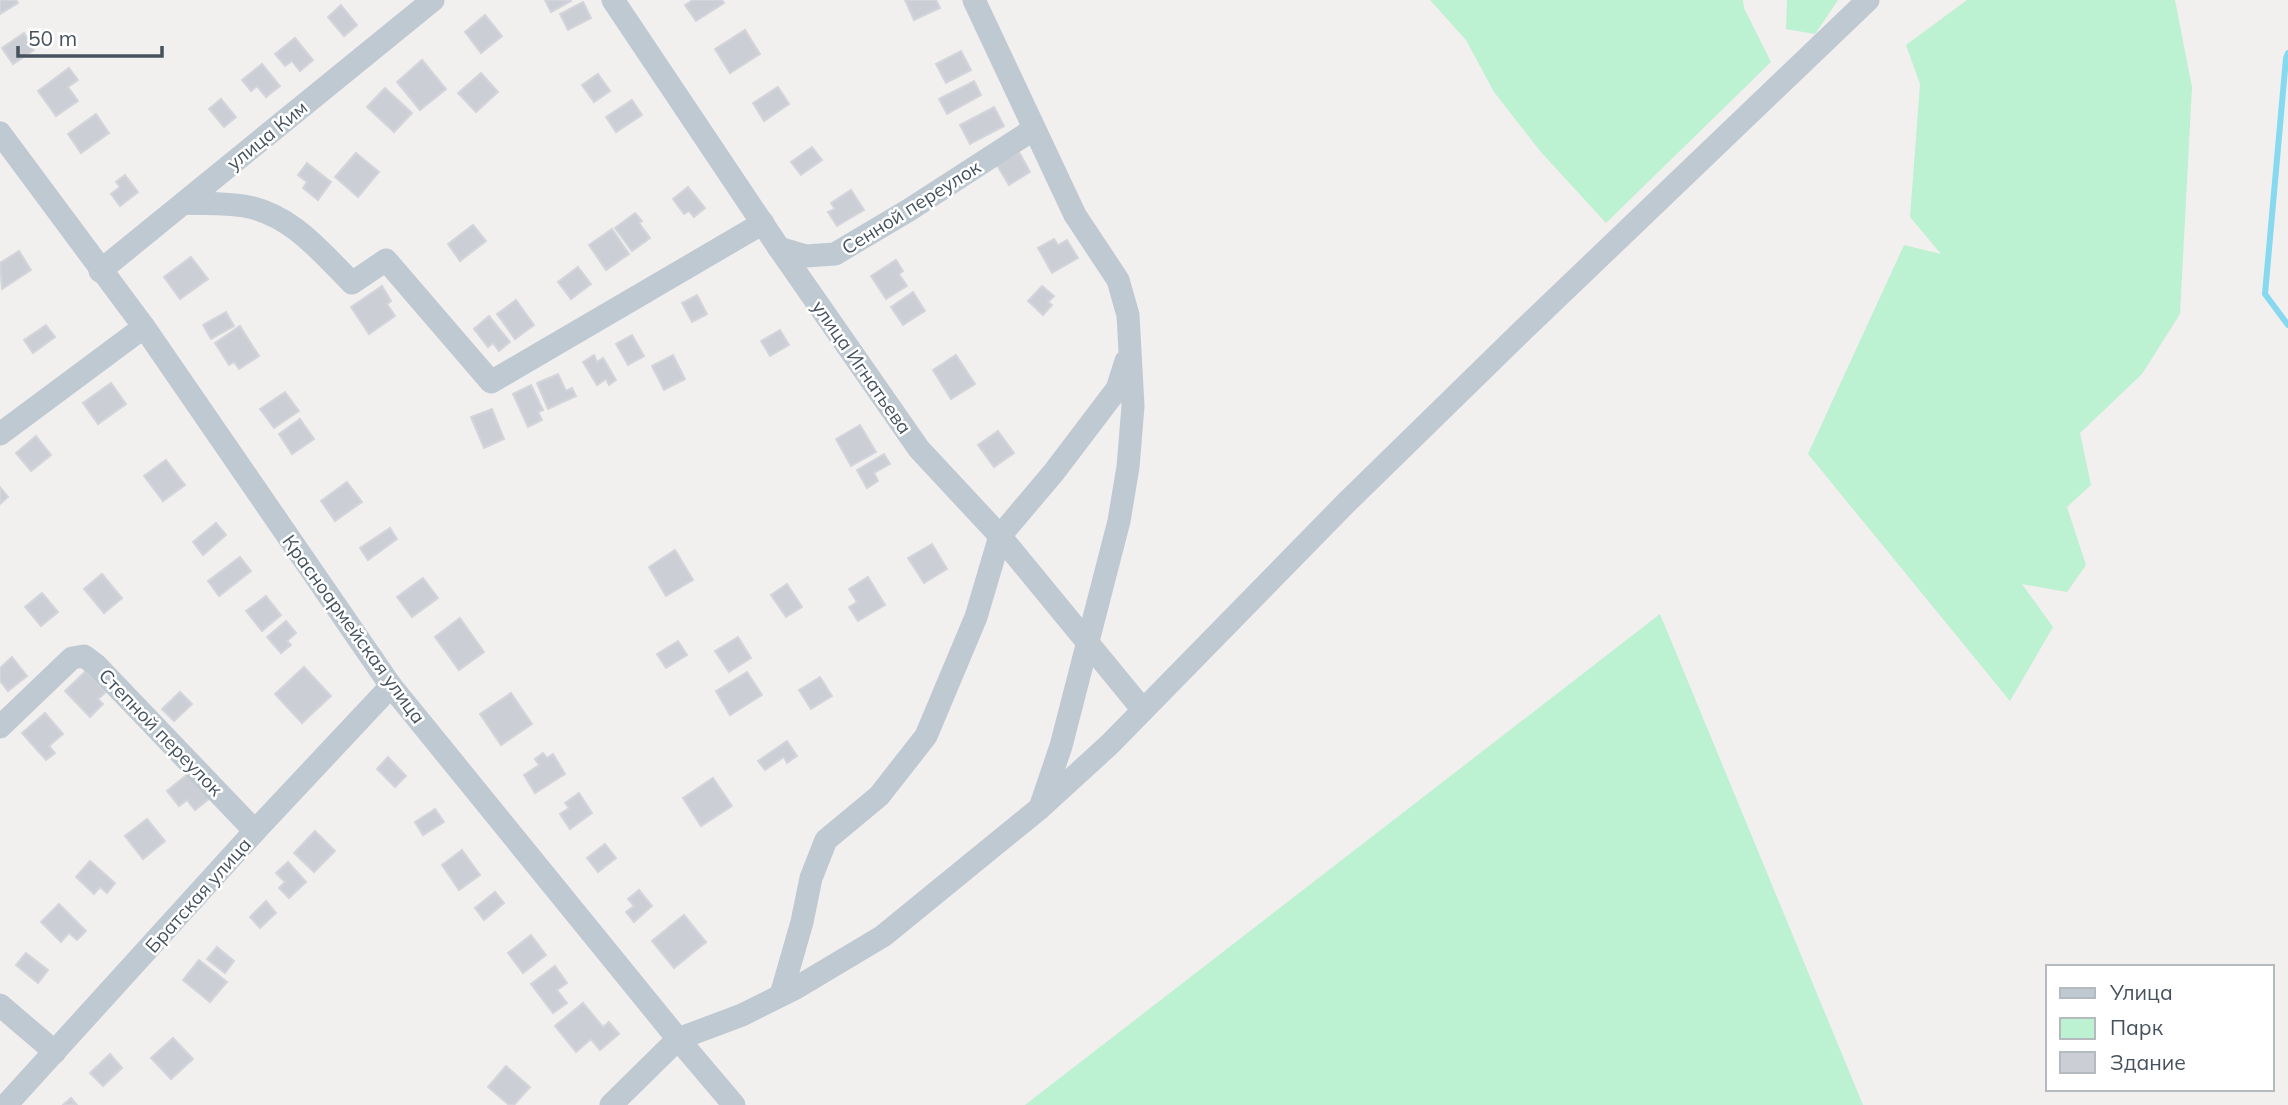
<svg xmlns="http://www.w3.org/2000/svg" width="2288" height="1105" viewBox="0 0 2288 1105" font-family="Mulish,sans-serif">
<rect width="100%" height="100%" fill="#f2efef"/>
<g fill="#bcf1d1">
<path d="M1430 0H1743L1744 8 1771 62 1606 223 1540 151 1494 92 1466 40Z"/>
<path d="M1787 0H1838L1815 34 1786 29Z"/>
<path d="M1967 0H2175L2192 87 2180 314 2142 374 2080 433 2091 485 2067 507 2086 565 2067 592 2022 584 2053 627 2010 701 1808 454 1904 245 1941 254 1910 217 1920 84 1906 45Z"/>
<path d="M1660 614 1863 1105H1025Z"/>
</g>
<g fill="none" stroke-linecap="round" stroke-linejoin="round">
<path stroke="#87d9ef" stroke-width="6" d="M2288 53 2286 58 2265 294 2288 325"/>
</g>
<g fill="#cbced4" stroke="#d3d5db" stroke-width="2">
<path d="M0 0H16L18 3 0 14Z"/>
<path d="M545 0H570L571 1 551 12Z"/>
<path d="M693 0H722L724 3 696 21 685 5Z"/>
<path d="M905 0H936L940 8 914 20Z"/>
<path d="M583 2 591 18 568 30 560 14Z"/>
<path d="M341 5 357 25 344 36 328 17Z"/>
<path d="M485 15 502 36 481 53 465 32Z"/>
<path d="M745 30 760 54 730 73 715 49Z"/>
<path d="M24 33 34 50 13 64 2 48Z"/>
<path d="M295 38 313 60 300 71 292 61 285 66 275 54Z"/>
<path d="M961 51 971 70 946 83 936 64Z"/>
<path d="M422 60 446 89 420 110 397 82Z"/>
<path d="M262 64 280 86 266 97 257 86 251 91 242 80Z"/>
<path d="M69 68 78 80 68 87 78 101 56 116 38 91Z"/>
<path d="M481 73 498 92 476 112 458 93Z"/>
<path d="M598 74 610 91 594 102 582 85Z"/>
<path d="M974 81 981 95 947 114 939 99Z"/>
<path d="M778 87 789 104 764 121 753 103Z"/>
<path d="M385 88 412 113 394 132 367 107Z"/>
<path d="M221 99 236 117 224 127 209 109Z"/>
<path d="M632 100 642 115 616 132 606 117Z"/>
<path d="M994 107 1004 126 970 144 960 125Z"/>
<path d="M96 114 109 133 81 153 68 134Z"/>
<path d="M812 147 822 160 801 175 791 162Z"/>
<path d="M1019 152 1030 172 1009 185 997 165Z"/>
<path d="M356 153 379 172 358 197 335 177Z"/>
<path d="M307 163 331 182 318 200 303 188 307 182 298 175Z"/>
<path d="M125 175 138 192 120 206 111 194 120 187 116 182Z"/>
<path d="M688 187 705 208 694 217 689 211 684 214 673 199Z"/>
<path d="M851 190 864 210 837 226 828 212 835 209 831 203Z"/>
<path d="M635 213 642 221 639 223 650 238 632 251 615 228Z"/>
<path d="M473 225 486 241 460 261 448 244Z"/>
<path d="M612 229 629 254 606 270 589 245Z"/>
<path d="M1054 239 1058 245 1067 240 1078 258 1052 273 1038 248Z"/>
<path d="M19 251 31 270 2 289 0 263Z"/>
<path d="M191 257 208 279 180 299 164 277Z"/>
<path d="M896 260 903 271 899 274 907 286 886 299 871 276Z"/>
<path d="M578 267 591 284 571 299 558 282Z"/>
<path d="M382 286 391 301 387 304 395 316 369 334 351 307Z"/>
<path d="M1042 286 1054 296 1048 302 1052 305 1043 315 1028 301Z"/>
<path d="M913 292 925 311 903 325 891 307Z"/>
<path d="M697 295 707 314 692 322 682 303Z"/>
<path d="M516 300 534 325 515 339 497 314Z"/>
<path d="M226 312 234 326 211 339 203 325Z"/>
<path d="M489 316 510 342 499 351 493 343 488 347 474 329Z"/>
<path d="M46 325 55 337 33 353 24 340Z"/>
<path d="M240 326 259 356 239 369 234 362 229 365 215 343Z"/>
<path d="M780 330 789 345 770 356 761 341Z"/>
<path d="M632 335 644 356 628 365 616 344Z"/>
<path d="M594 355 597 362 603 358 616 380 609 385 606 379 597 385 583 362Z"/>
<path d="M673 355 685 379 664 390 652 366Z"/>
<path d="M956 355 975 384 951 399 933 370Z"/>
<path d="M558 374 566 391 572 388 576 396 548 409 537 383Z"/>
<path d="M111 383 126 404 98 424 83 403Z"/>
<path d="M531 385 543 410 538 412 542 420 528 427 513 394Z"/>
<path d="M285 392 299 411 274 428 260 409Z"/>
<path d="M492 409 504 439 484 448 471 417Z"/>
<path d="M300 419 314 439 292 454 279 434Z"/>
<path d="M860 425 876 452 851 466 836 439Z"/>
<path d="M998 431 1014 453 994 467 978 445Z"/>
<path d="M36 436 51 455 31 471 16 453Z"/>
<path d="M884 454 890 464 874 473 878 481 867 488 857 470Z"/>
<path d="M166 460 185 485 163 501 144 476Z"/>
<path d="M347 482 362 502 335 521 321 501Z"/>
<path d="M0 487 8 497 0 504Z"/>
<path d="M216 523 226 535 203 555 193 542Z"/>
<path d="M390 528 397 539 368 560 360 548Z"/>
<path d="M932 544 947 569 924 583 908 558Z"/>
<path d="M675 550 693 580 666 596 649 567Z"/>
<path d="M240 557 251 571 219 596 208 581Z"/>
<path d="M102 574 122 598 104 613 84 589Z"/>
<path d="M868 577 885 605 858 621 849 607 857 602 849 589Z"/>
<path d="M423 578 438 598 412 617 397 597Z"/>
<path d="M787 584 802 607 786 617 771 595Z"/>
<path d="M42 593 58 612 41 626 25 607Z"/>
<path d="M266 596 281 615 262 631 246 611Z"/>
<path d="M460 618 484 652 459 670 435 637Z"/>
<path d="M286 621 296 633 287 641 291 645 281 653 267 637Z"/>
<path d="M738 637 751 658 729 672 715 651Z"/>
<path d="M678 641 687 655 666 668 657 654Z"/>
<path d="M12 657 27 676 8 691 0 681V668Z"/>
<path d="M304 667 331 696 302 723 275 694Z"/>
<path d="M86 671 106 692 98 699 103 704 90 717 65 691Z"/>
<path d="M747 672 762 695 730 715 716 691Z"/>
<path d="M820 677 832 696 811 709 799 690Z"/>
<path d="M180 692 192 704 174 721 162 709Z"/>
<path d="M511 693 532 724 501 745 480 714Z"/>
<path d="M45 713 63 734 49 746 55 753 46 760 22 733Z"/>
<path d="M787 741 797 756 787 763 784 757 765 770 758 761Z"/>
<path d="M543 753 547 758 553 754 565 774 535 793 524 775 539 765 535 759Z"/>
<path d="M388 757 406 776 395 787 377 769Z"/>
<path d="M189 773 210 798 195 810 187 800 179 806 167 791Z"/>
<path d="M713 778 732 806 701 826 683 798Z"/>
<path d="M579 793 592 813 570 829 560 814 569 808 565 803Z"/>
<path d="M435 809 444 822 423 835 415 822Z"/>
<path d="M147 819 165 841 143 859 125 836Z"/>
<path d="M315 831 335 851 314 872 294 853Z"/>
<path d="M605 844 616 858 598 872 587 858Z"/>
<path d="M462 850 480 875 459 890 442 865Z"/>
<path d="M90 861 115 883 107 893 100 887 94 894 76 877Z"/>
<path d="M288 862 306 882 289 898 279 888 285 882 276 873Z"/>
<path d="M639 890 652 906 634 922 626 912 634 906 628 899Z"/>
<path d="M495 892 504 903 484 920 475 908Z"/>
<path d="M266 901 276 913 260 928 250 917Z"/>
<path d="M59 904 86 931 77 940 69 933 61 942 41 922Z"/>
<path d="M684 915 706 942 674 968 652 941Z"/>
<path d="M531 935 546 955 523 973 508 953Z"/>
<path d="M217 947 234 961 225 973 207 959Z"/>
<path d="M26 953 48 970 38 983 16 965Z"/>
<path d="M199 960 227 982 210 1002 183 980Z"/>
<path d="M555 966 567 983 557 990 567 1003 553 1013 531 984Z"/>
<path d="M583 1003 603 1027 609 1022 619 1034 600 1050 591 1039 576 1052 555 1026Z"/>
<path d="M173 1038 193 1059 171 1079 151 1058Z"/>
<path d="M110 1054 122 1068 103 1086 90 1073Z"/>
<path d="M506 1066 530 1087 514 1105H509L488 1087Z"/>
<path d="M71 1098 77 1105H63Z"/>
</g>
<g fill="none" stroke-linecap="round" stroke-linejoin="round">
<g stroke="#bfc9d2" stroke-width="23">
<path d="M613 0 779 248 919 449 1000 536 1143 710"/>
<path d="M974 0 1075 215 1118 280 1128 315 1133 406 1128 467 1119 521 1061 746 1041 805"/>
<path d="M0 133 144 327 391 686 678 1039 734 1105"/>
<path d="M184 203C204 204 225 203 244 206 291 214 320 251 352 283L386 260 491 382 763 223"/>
<path d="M779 248 806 256 835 254 909 210 1034 129"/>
<path d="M100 271 433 0"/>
<path d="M0 434 144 327"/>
<path d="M0 727 72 658 84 656 96 665 255 831"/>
<path d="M781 995 802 922 811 878 826 840 879 796 926 736 976 617 1000 536 1054 472 1117 389 1126 361"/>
<path d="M0 1005 55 1052"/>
<path d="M6 1105 255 831 391 686"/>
<path d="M611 1105 678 1039 742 1015 796 988 883 936 1040 808 1110 744 1346 503 1520 333 1868 0"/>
</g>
</g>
<g text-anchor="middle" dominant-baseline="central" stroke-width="5" stroke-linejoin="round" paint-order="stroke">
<g font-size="19" fill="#46525d" stroke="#fff">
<text transform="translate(267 135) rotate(-39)">улица Ким</text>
<text transform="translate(911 207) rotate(-32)">Сенной переулок</text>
<text transform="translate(862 367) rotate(55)">улица Игнатьева</text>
<text transform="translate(354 629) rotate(54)">Красноармейская улица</text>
<text transform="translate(161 732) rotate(46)">Степной переулок</text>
<text transform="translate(198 895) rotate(-48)">Братская улица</text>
</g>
</g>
<rect x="2046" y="965" width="228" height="126" fill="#ffffff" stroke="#b5babe" stroke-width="2"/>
<rect x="2060" y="988" width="35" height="10" fill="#bfc9d2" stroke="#b5babe" stroke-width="2"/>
<text x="2110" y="1000" font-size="21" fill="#46525d">Улица</text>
<rect x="2060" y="1018" width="35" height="21" fill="#bcf1d1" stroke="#b5babe" stroke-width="2"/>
<text x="2110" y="1035" font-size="21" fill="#46525d">Парк</text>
<rect x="2060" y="1052" width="35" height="21" fill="#cbced4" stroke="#b5babe" stroke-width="2"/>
<text x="2110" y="1070" font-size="21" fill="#46525d">Здание</text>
<path d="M18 46v10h144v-10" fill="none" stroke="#46525d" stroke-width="3.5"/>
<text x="28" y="46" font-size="21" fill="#46525d" stroke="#ffffff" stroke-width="5" paint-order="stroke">50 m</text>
</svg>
